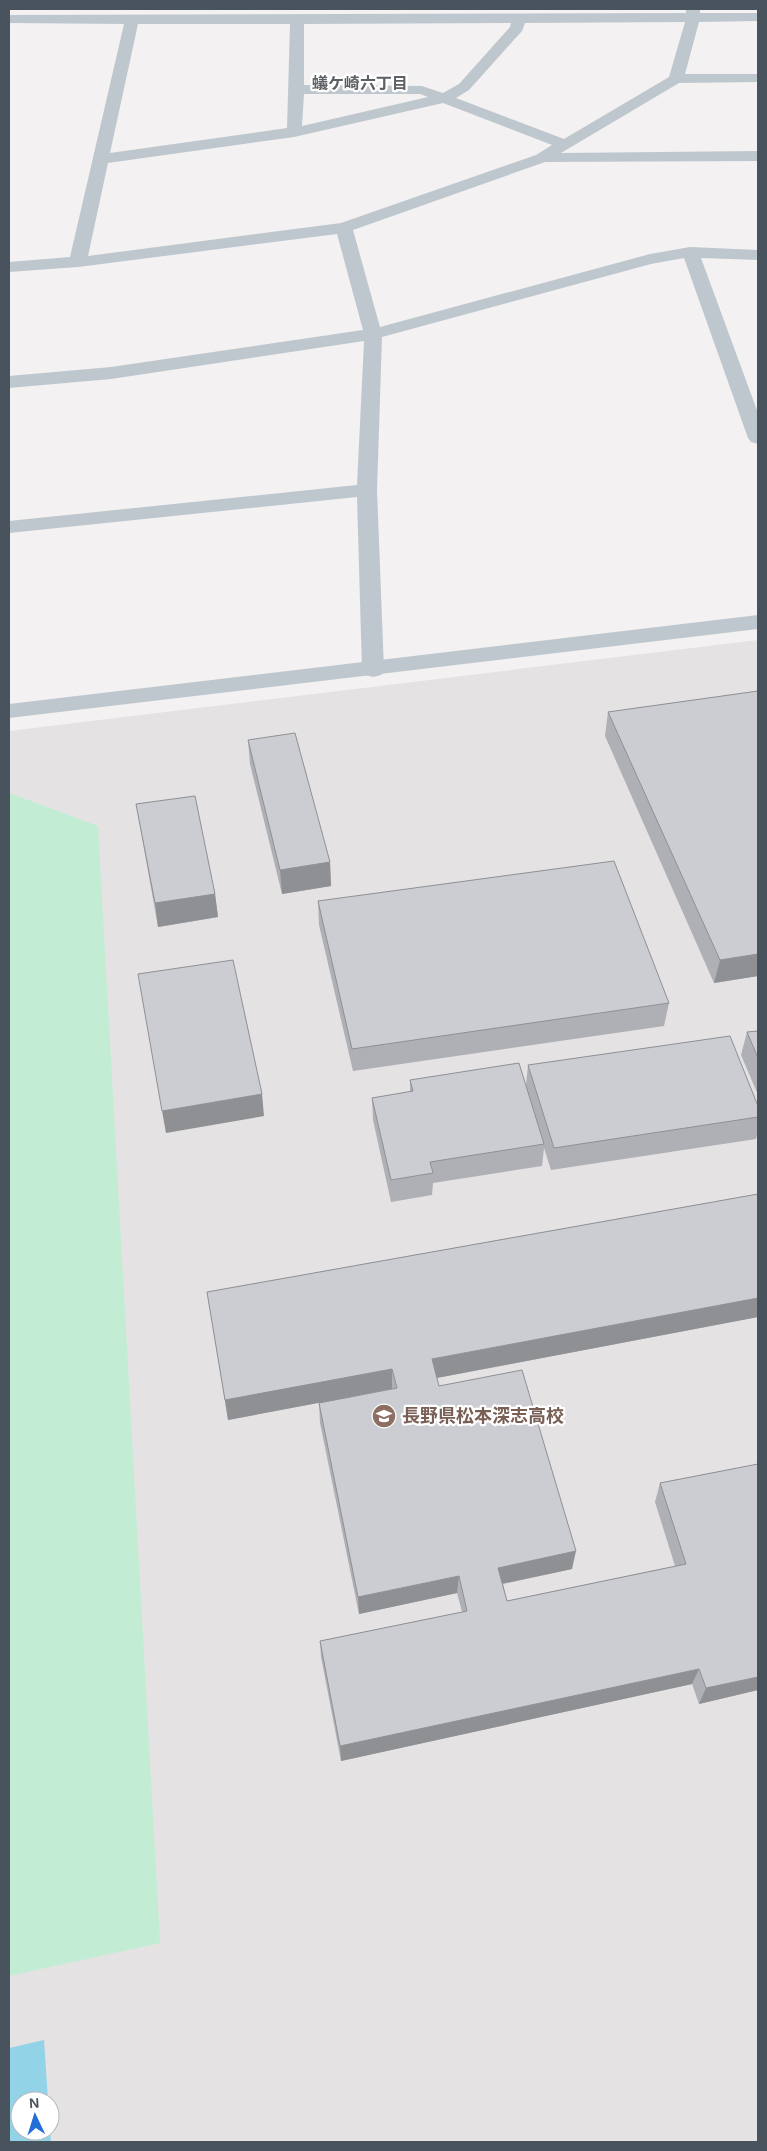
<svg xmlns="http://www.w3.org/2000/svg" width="767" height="2151" viewBox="0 0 767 2151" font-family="Arial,'Noto Sans JP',sans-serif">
<rect width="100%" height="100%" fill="#f3f1f1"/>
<path fill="#e4e2e2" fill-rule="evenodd" d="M758 640V2142H9V731ZM20 2101H50V2131H20Z"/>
<path fill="#c2edd4" d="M9 793 98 826 160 1943 9 1976Z"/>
<path fill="#92d3e7" d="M44 2040 48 2101H20V2131H50V2128L51 2142H9V2048Z"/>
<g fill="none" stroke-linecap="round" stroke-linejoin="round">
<path fill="#bfc7ce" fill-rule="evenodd" d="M686 9H700V13H758V21L699 22 685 74H758V82L679 83 561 153 758 151V161L545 162 353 230 380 327 650 254 690 247 758 250V260L701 258 758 413V444L751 442 748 438 684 258 651 264 382 337 377 490 384 670 381 675 373 677 365 675 362 670 357 497 9 533V521L357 485 364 341 111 379 9 388V376L111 367 363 330 337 234 78 267 9 272V262L70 257 124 24 9 23V15L686 13ZM685 22 669 77 564 139 456 98 469 90 522 31 525 23ZM511 23 510 27 459 84 443 93 422 86 304 85V24ZM138 24H290L287 128 110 153ZM304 94H420L428 97 302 126ZM443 103 552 145 536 155 341 223 88 256 108 163 294 137Z"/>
<path fill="#bfc7ce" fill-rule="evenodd" d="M758 615V629L9 718V704Z"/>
</g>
<g fill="#afb0b5">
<path d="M758 691V976L714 983 605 736 608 712Z"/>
<path d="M248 740 330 862 331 886 282 894 250 764Z"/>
<path d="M136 804 215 894 218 917 158 927Z"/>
<path d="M318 901 669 1003 664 1026 353 1071 319 925Z"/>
<path d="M758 1031V1095L741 1055 747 1032Z"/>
<path d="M528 1065 758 1106V1131L756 1139 551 1170 544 1148 542 1166 433 1183 432 1195 391 1202 373 1120 372 1098 410 1092V1080L526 1085Z"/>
<path d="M758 1194V1317L437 1378 439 1386 572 1569 503 1584 507 1601 675 1566 655 1502 660 1483 758 1464V1690L699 1704 692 1684 341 1761 321 1657 320 1641 462 1612 457 1593 359 1614 320 1423 319 1403 392 1389 228 1420 207 1292Z"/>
</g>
<g fill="#8e9094">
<path d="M330 862 331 886 282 894 280 870Z"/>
<path d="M215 894 218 917 158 927 155 903Z"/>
<path d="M758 954V976L714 983 720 960Z"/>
<path d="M262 1094 264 1116 166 1133 162 1111Z"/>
<path d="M758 1298V1317L431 1379 432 1359Z"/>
<path d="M392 1369V1389L228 1420 225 1400Z"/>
<path d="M576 1551 572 1569 496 1585 498 1568Z"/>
<path d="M459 1576 457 1593 359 1614 358 1597Z"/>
<path d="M699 1669 692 1684 341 1761 340 1746Z"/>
<path d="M758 1677V1690L699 1704 706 1688Z"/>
</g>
<g fill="#cbcdd3" stroke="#8e9094">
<path d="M758 691V954L720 960 608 712Z"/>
<path d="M295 733 330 862 280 870 248 740Z"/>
<path d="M195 796 215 894 155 903 136 804Z"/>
<path d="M614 861 669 1003 352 1049 318 901Z"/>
<path d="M233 960 262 1094 162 1111 138 974Z"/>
<path d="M758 1031V1058L747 1032Z"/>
<path d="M730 1036 758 1106V1117L554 1148 528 1065Z"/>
<path d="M519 1063 544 1144 430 1162 433 1173 391 1180 372 1098 413 1091 410 1080Z"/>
<path d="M758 1194V1298L432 1359 439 1386 522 1370 576 1551 498 1568 507 1601 686 1564 660 1483 758 1464V1677L706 1688 699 1669 340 1746 320 1641 467 1611 459 1576 358 1597 319 1403 397 1388 392 1369 225 1400 207 1292Z"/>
</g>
<defs>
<g id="school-disc" transform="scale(1.25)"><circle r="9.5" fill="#8d6e63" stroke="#fff"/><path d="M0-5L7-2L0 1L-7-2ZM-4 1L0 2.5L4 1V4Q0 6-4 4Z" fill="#fff"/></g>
</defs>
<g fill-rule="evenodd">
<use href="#school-disc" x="384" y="1416"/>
</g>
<g text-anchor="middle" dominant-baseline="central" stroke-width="4.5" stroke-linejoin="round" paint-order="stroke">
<g font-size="16" font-weight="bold" fill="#5d6165" stroke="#fff">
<text x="360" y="83">蟻ケ崎六丁目</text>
</g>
<g font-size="18" font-weight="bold" fill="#785e54" stroke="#fff" text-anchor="start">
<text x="402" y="1416">長野県松本深志高校</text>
</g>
</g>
<rect width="767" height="2151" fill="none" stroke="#49535d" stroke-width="20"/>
<g transform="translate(35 2116) rotate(356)"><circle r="24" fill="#ffffff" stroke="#b6babe"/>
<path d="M0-4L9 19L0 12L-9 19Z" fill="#246eda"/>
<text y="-8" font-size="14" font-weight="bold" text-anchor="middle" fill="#49535d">N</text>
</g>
</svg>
